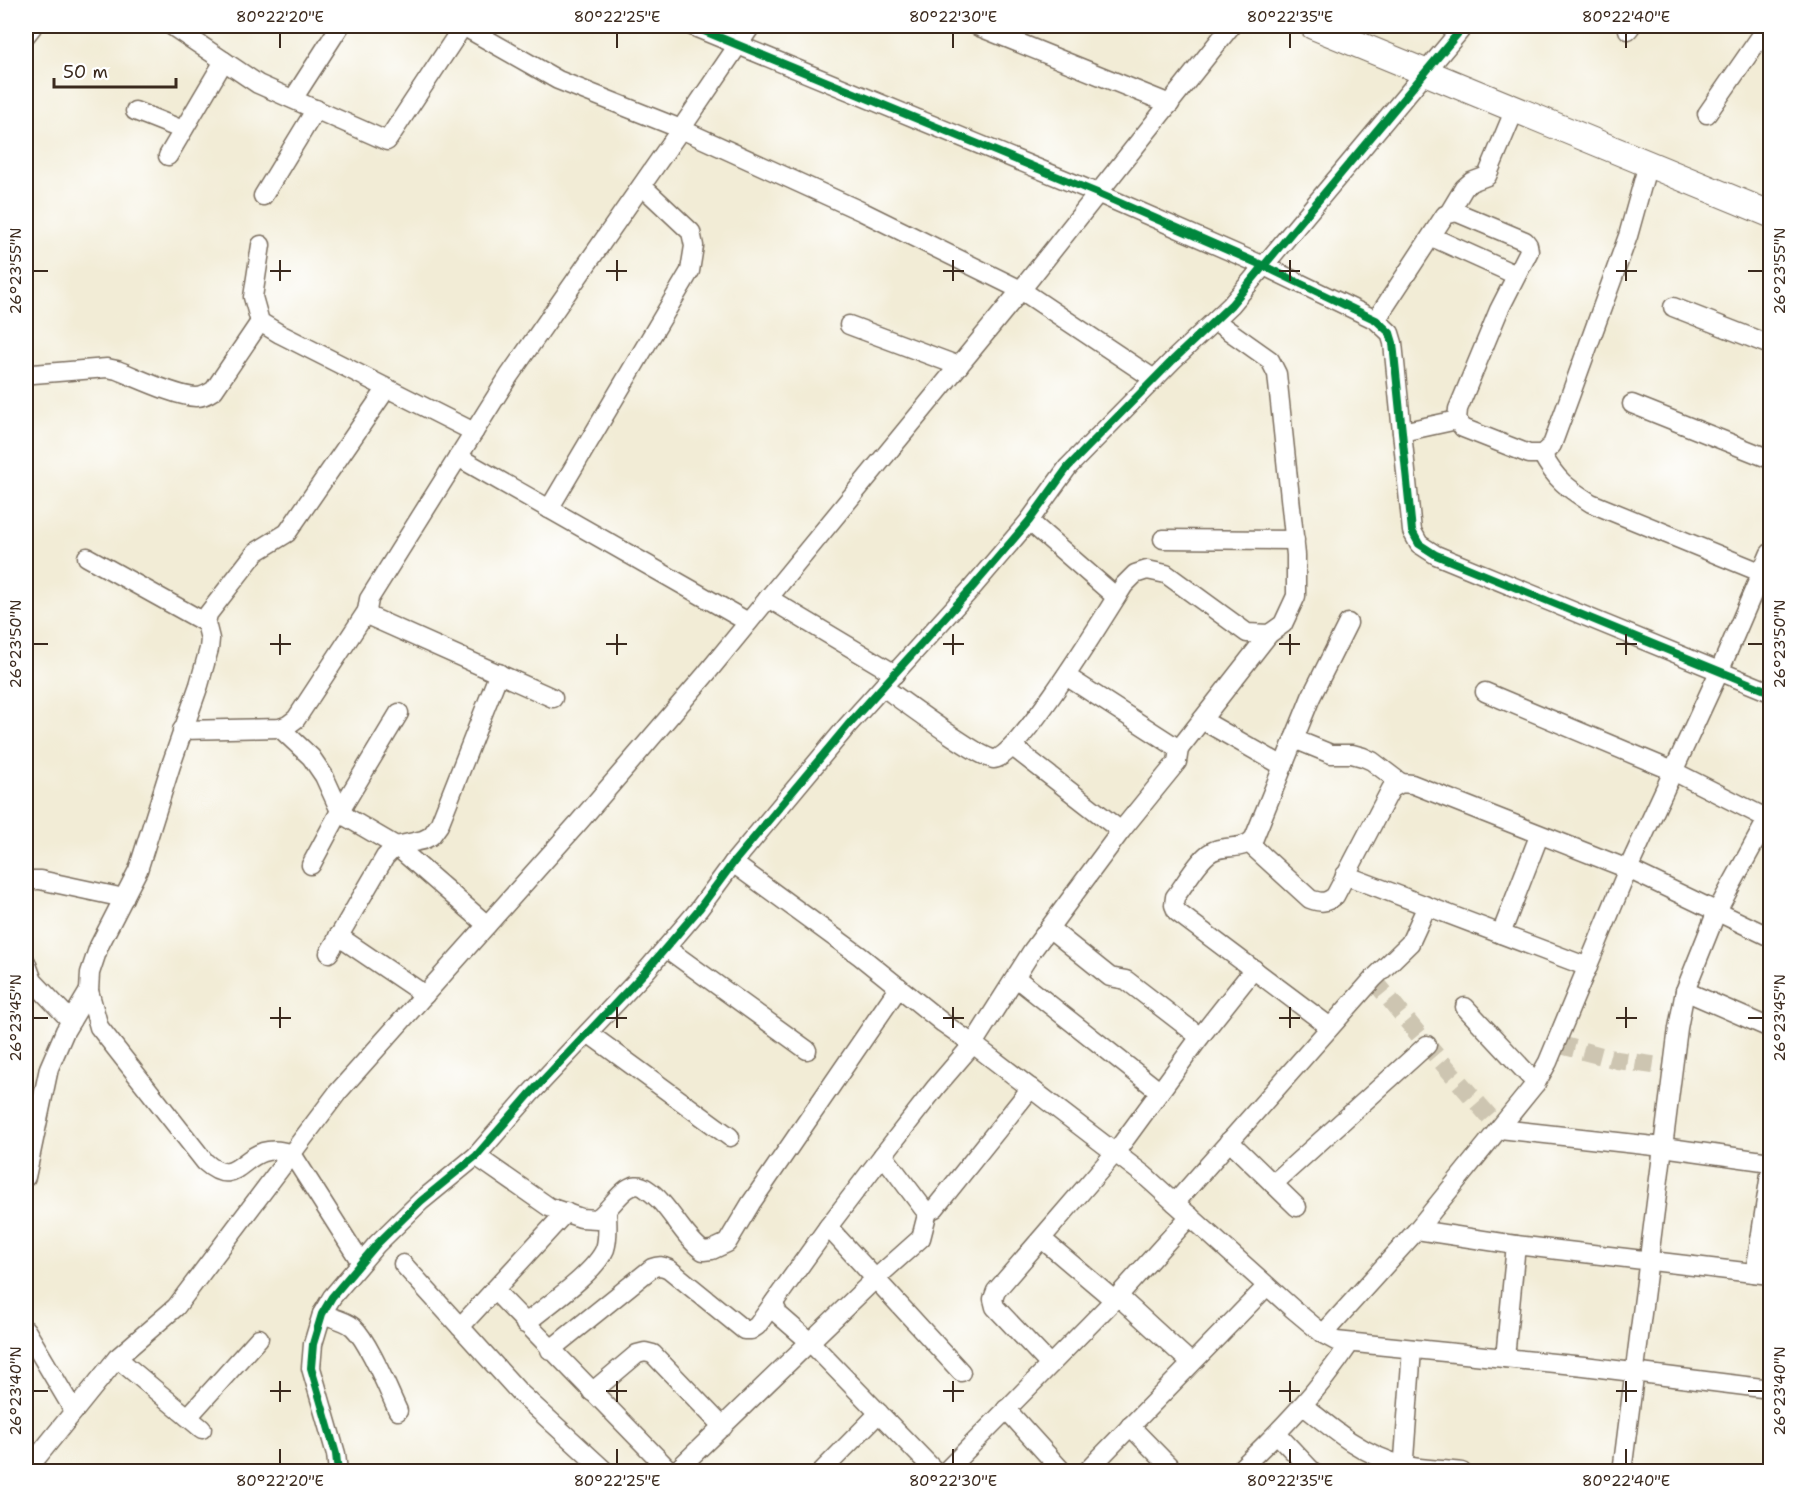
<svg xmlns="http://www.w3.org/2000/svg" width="1796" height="1497" viewBox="0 0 1796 1497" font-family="'Shantell Sans',sans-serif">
<rect width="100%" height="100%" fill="#fff"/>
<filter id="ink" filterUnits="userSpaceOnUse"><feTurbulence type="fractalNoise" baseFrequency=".0167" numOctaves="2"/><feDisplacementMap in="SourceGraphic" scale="12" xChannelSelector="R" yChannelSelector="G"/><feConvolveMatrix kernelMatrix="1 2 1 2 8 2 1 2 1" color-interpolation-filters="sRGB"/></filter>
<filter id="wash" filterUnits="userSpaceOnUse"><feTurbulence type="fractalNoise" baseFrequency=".008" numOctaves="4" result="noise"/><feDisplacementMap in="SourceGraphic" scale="24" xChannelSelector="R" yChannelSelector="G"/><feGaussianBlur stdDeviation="1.35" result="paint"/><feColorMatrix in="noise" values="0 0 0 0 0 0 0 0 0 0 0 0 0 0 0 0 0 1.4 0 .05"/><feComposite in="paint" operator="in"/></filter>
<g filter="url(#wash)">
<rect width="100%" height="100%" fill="#f2ecd6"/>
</g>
<g filter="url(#ink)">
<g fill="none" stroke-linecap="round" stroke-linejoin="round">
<g stroke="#cdc5b1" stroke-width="18" stroke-dasharray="18 9" stroke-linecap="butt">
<path d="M1373 979 1427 1045 1500 1129"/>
<path d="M1557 1044 1617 1060 1674 1068"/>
</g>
<g stroke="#7b6e5e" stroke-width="21">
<g id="street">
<path d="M172 26 258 84 387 141 463 26"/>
<path d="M463 26 558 80 681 129 863 212 1021 290 1154 379"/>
<path d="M692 26 1097 193 1264 266 1376 320 1390 333 1393 343 1412 531 1419 544 1436 555 1770 692"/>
<path d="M977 26 1170 104"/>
<path d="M1628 30 1631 26"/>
<path d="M26 35 33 26"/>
<path d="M293 99 340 26"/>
<path d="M135 111 183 130"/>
<path d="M1707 114 1768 26"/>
<path d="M168 156 224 61"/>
<path d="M263 196 316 109"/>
<path d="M1449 213 1464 188 1471 182 1487 176 1515 109"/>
<path d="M1432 237 1516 275"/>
<path d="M261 245 253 297 260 322 280 334 474 432"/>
<path d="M1673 307 1770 345"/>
<path d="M1376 320 1445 215 1456 212 1525 241 1528 245 1529 251 1499 310 1458 409 1457 420 1463 428 1529 454H1542L1552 445 1570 396 1628 236 1648 164"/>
<path d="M849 325 959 366"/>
<path d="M26 372 33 374 107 368 117 370C138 378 175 396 196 397 203 397 208 394 214 390L260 322"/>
<path d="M1632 404 1770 459"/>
<path d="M1402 432 1457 420"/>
<path d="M1542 454C1556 480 1566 487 1591 503L1770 576"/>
<path d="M458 457 748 622"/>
<path d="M549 509 690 271 694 246 691 232 642 186"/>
<path d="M1029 521 1116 597"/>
<path d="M1163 539 1295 540"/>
<path d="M87 557 206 623"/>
<path d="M768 598 895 674"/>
<path d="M883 687C900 699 979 758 994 759 1017 760 1108 610 1124 585L1135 574 1147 570 1166 574 1247 633 1269 634 1283 624 1296 596V555L1277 374 1270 360 1215 321"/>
<path d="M1485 692 1673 771 1770 820"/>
<path d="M553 698 371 617 367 611 369 599 509 376 681 129 751 26"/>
<path d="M1202 720 1283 766"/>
<path d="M280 728 311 757 324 776 340 811 348 818 396 846 487 925"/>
<path d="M182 730 280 728 288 725 296 719 367 611"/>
<path d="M1294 739 1331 754H1352L1363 757 1372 761 1401 783"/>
<path d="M1013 747 1121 831"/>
<path d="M1179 749 1269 634"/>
<path d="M1250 844 1310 899C1321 903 1326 903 1335 896L1391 789 1401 783 1412 784 1628 869 1770 937"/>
<path d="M733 863 860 956 943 1023 973 1044 1144 1175 1293 1309 1323 1334 1336 1341 1584 1366 1770 1389"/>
<path d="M311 865 340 811 399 713"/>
<path d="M1345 875 1588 967"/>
<path d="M26 880H40L124 898"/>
<path d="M1049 928 1110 977 1126 980 1200 1037"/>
<path d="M1501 934 1539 836"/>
<path d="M338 936 425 995"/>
<path d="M666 948 807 1050"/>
<path d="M329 953 385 857 396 846 423 840 431 836 439 825 499 673"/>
<path d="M26 962 33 981 71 1021"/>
<path d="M1016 978 1159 1091"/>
<path d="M1685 991 1770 1028"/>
<path d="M1465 1007 1536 1083"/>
<path d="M1330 1027 1177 912 1174 905 1175 897C1185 884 1196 864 1207 855 1221 842 1242 853 1254 838L1311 697 1348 623"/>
<path d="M588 1033 730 1137"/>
<path d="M1500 1129 1663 1147 1770 1162"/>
<path d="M1229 1141 1297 1207"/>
<path d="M883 1155 923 1208 928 1211 935 1208 1031 1088"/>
<path d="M476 1156 549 1207 581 1218 597 1219C609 1210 616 1197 627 1189 633 1185 640 1184 645 1188 669 1203 681 1235 703 1251L712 1250 727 1243 751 1203 899 987"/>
<path d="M26 1177 49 1068 65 1031 89 991"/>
<path d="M1273 1184 1427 1045"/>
<path d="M1175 1203 1373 979 1410 943 1427 906"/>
<path d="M828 1227 961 1372"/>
<path d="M1417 1230 1516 1245"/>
<path d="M1042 1239 1114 1300"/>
<path d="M360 1261 292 1154C282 1151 274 1149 263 1152 239 1160 233 1187 205 1162L99 1027 89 991 90 973 99 946 138 870 171 765 199 685 209 649 210 639 206 623 208 614 256 552 287 533 387 388"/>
<path d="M403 1264 520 1393 606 1472"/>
<path d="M1755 1273 1770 1174"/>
<path d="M494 1290 671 1472"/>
<path d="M1118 1296 1191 1363"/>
<path d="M775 1301V1307L779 1315 810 1342 936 1472"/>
<path d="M322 1314C332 1318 345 1320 353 1327 369 1342 388 1390 398 1411"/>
<path d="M525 1324C546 1306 595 1273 605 1249 609 1237 607 1224 607 1211"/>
<path d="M460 1327 566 1212"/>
<path d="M26 1330 74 1411"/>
<path d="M1323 1334 1417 1230 1536 1083 1548 1062 1628 869 1719 672 1770 553"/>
<path d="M550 1350 652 1268C659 1265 663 1266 669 1269L744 1330H751L757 1326 828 1227 883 1155 936 1087 973 1044 1032 951 1121 831 1177 762 1179 749 1066 676"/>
<path d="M117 1358 202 1429"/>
<path d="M1505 1358 1516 1245 1770 1275"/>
<path d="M1050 1365 995 1307 993 1299 996 1291 1115 1153 1200 1037 1254 969"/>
<path d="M592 1392 637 1354 645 1352 653 1354 723 1427"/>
<path d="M1304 1406C1335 1431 1363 1455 1402 1465 1421 1470 1443 1469 1462 1472"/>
<path d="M1006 1409 1063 1472"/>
<path d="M188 1417 259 1338"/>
<path d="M1130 1426 1175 1472"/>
<path d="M1277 1434 1313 1472"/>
<path d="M26 1471 117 1358 176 1307 338 1092 579 822 706 674 1021 290 1231 26"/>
<path d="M338 1472 336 1454 311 1368 313 1344 322 1314 332 1297 377 1244 421 1201 476 1156 529 1095 646 971 699 909 733 863 848 725 971 589 1029 521 1068 467 1173 360 1231 305 1464 26"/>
<path d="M675 1472 875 1279 912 1246 921 1238 928 1211"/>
<path d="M821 1472 879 1413"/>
<path d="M945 1472 1118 1296 1190 1216"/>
<path d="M1086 1472 1267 1286"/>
<path d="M1237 1472C1280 1431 1317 1393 1350 1343"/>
<path d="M1403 1472 1412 1349"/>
<path d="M1622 1472 1678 1028 1685 991 1717 911 1768 818"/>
</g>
</g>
<g stroke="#7b6e5e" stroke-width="28">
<path id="secondary" d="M1313 26 1770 214"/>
</g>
<use href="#street" stroke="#fff" stroke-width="18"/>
<use href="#secondary" stroke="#fff" stroke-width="26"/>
<g stroke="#fff" stroke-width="11">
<g id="cycleway">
<path d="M692 26 1097 193 1264 266 1376 320 1390 333 1393 343 1412 531 1419 544 1436 555 1770 692"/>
<path d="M338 1472 336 1454 311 1368 313 1344 322 1314 332 1297 377 1244 421 1201 476 1156 529 1095 646 971 699 909 733 863 848 725 971 589 1029 521 1068 467 1173 360 1231 305 1464 26"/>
</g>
</g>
<use href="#cycleway" stroke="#00873e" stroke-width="8"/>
</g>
</g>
<path fill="none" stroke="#3b2a1e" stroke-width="2" d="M280 33V48M617 33V48M953 33V48M1290 33V48M1626 33V48M280 260V281M617 260V281M953 260V281M1290 260V281M1626 260V281M33 271H48M270 271H291M606 271H627M943 271H964M1279 271H1300M1616 271H1637M1748 271H1763M280 634V655M617 634V655M953 634V655M1290 634V655M1626 634V655M33 644H48M270 644H291M606 644H627M943 644H964M1279 644H1300M1616 644H1637M1748 644H1763M280 1007V1028M617 1007V1028M953 1007V1028M1290 1007V1028M1626 1007V1028M33 1018H48M270 1018H291M606 1018H627M943 1018H964M1279 1018H1300M1616 1018H1637M1748 1018H1763M280 1381V1402M617 1381V1402M953 1381V1402M1290 1381V1402M1626 1381V1402M33 1391H48M270 1391H291M606 1391H627M943 1391H964M1279 1391H1300M1616 1391H1637M1748 1391H1763M280 1449V1464M617 1449V1464M953 1449V1464M1290 1449V1464M1626 1449V1464"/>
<rect width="1796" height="1497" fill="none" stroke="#fff" stroke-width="66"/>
<path d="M54 78v9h122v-9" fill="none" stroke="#3b2a1e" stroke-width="3"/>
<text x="63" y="78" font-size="18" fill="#3b2a1e" stroke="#ffffff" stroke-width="4.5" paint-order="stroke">50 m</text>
<rect x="33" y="33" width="1730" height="1431" fill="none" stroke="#3b2a1e" stroke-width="2"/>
<g font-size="15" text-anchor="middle" fill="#3b2a1e">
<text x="280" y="22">80°22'20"E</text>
<text x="617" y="22">80°22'25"E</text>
<text x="953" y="22">80°22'30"E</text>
<text x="1290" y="22">80°22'35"E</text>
<text x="1626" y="22">80°22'40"E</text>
<text transform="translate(16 271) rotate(-90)" y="5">26°23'55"N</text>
<text transform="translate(1780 271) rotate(-90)" y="5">26°23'55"N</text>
<text transform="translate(16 644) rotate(-90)" y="5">26°23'50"N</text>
<text transform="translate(1780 644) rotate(-90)" y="5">26°23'50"N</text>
<text transform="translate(16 1018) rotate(-90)" y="5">26°23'45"N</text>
<text transform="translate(1780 1018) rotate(-90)" y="5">26°23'45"N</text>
<text transform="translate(16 1391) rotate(-90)" y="5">26°23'40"N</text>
<text transform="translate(1780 1391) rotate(-90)" y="5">26°23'40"N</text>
<text x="280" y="1486">80°22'20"E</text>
<text x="617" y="1486">80°22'25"E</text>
<text x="953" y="1486">80°22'30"E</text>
<text x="1290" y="1486">80°22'35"E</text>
<text x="1626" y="1486">80°22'40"E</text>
</g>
</svg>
